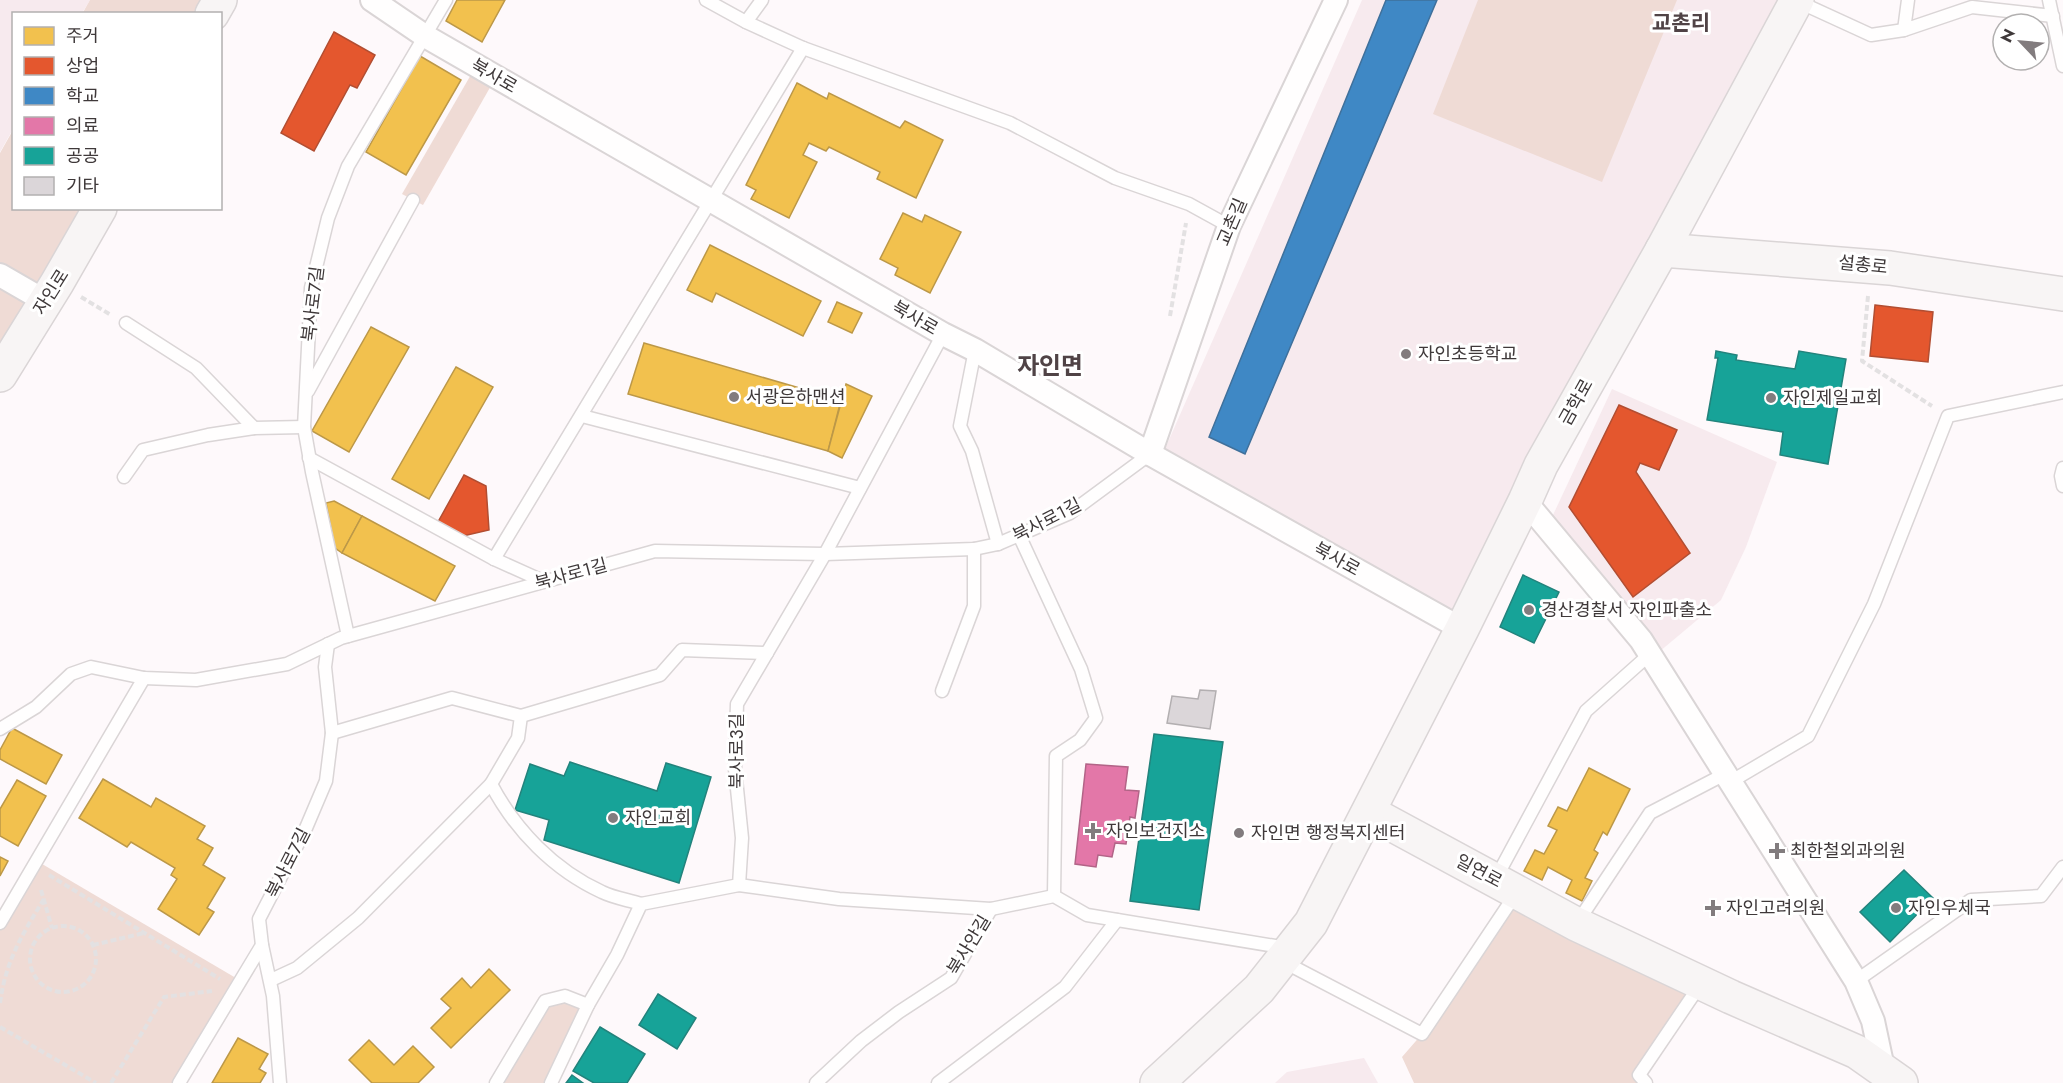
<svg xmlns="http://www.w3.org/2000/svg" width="2063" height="1083" viewBox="0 0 2063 1083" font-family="Jost,'Noto Sans KR',sans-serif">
<rect width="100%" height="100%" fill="#fef9fb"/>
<g fill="#f7eaee">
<path d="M0 0H90L82 13 14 14 13 129 0 152Z"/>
<path d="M1362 0H1788L1462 629 1161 458Z"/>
<path d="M1612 389 1777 462 1746 547 1721 600 1653 657 1553 515Z"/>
<path d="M1364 1058 1378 1083H1275L1287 1072Z"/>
</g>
<g fill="#efdbd5">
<path d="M90 0H221L213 13 82 14Z"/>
<path d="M1478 0H1677L1602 182 1433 114Z"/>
<path d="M476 66 496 77 423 205 402 194Z"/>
<path d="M13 130 14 208 97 209 0 370V153Z"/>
<path d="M37 861 241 981 179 1083H0V923Z"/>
<path d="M1518 892 1701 983 1640 1075 1646 1083H1414L1402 1057 1422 1034Z"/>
<path d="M565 996 588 1005 551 1083H496L545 1001Z"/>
</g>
<g fill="#f2c14e" stroke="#bc9848" stroke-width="1.5">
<path d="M457 0H505L482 42 446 21Z"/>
<path d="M420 56 461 80 406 175 366 152Z"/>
<path d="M797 83 827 99 829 93 900 128 905 121 943 140 916 198 877 179 880 172 829 147 826 151 809 143 803 155 817 162 789 218 751 199 756 190 746 185Z"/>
<path d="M903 213 922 222 925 215 961 232 930 293 895 275 898 268 880 259Z"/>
<path d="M710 245 821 301 803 336 716 293 712 302 687 290Z"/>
<path d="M837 302 862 313 852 333 828 322Z"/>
<path d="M371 327 409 347 349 452 312 431Z"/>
<path d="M644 343 841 400 828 451 628 394Z"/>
<path d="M456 367 493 387 429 499 392 479Z"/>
<path d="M846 384 872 396 842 458 828 451Z"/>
<path d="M334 501 362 516 342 553 335 548 326 503Z"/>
<path d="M362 516 455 566 435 601 342 553Z"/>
<path d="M12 728 62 755 46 784 0 759V750Z"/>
<path d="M1589 768 1630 789 1607 835 1603 832 1594 850 1598 853 1585 878 1592 881 1582 901 1566 893 1572 880 1548 867 1542 880 1524 871 1535 850 1544 854 1557 830 1548 826 1558 807 1567 811Z"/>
<path d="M103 779 151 807 156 798 205 826 197 839 213 848 203 865 225 878 207 908 214 912 199 935 158 909 177 879 171 875 175 868 131 842 127 847 79 818Z"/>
<path d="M17 780 46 796 18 846 0 836V809Z"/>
<path d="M0 857 8 861 0 876Z"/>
<path d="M489 969 510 990 451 1048 431 1028 451 1008 441 999 462 978 471 988Z"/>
<path d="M238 1038 268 1054 259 1069 266 1073 260 1083H212Z"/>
<path d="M369 1040 394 1065 413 1046 434 1067 418 1083H372L349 1060Z"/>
</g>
<g fill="#e4572e" stroke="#b24e32" stroke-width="1.5">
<path d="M334 32 375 55 357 88 350 85 314 151 281 133Z"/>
<path d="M1875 305 1933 312 1928 362 1870 356Z"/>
<path d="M1619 405 1677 430 1659 470 1640 463 1636 472 1690 553 1633 597 1569 507Z"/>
<path d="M464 475 486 486 489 530 463 536 438 522Z"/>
</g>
<path fill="#3f88c5" stroke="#3f709b" stroke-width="1.5" d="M1386 0H1437L1245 454 1209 437Z"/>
<path fill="#e377a8" stroke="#b26487" stroke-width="1.5" d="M1086 764 1128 767 1125 790 1139 791 1135 818 1130 817 1126 844 1115 843 1112 857 1098 855 1096 867 1075 864Z"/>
<g fill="#17a398" stroke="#23837c" stroke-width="1.5">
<path d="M1716 351 1737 355 1736 360 1795 369 1799 351 1846 359 1828 464 1780 455 1783 432 1707 420 1718 358H1715Z"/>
<path d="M1523 575 1559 592 1534 643 1500 627Z"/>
<path d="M1154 734 1223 742 1199 910 1130 901Z"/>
<path d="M570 762 657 791 666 763 711 777 679 883 544 840 549 820 515 810 530 764 564 776Z"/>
<path d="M1904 870 1933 898 1890 942 1860 912Z"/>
<path d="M658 994 696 1018 677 1049 639 1025Z"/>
<path d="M600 1027 645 1054 627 1083H594L573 1071Z"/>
<path d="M572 1075 583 1083H566Z"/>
</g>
<path fill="#dbd6d9" stroke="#b3afb1" stroke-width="1.5" d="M1200 690 1216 691 1210 729 1167 723 1172 696 1198 699Z"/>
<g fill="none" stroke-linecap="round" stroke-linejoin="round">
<g stroke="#dad5d6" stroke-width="15">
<g id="lane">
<path d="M706 0 746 22 803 48 1010 123 1115 178 1189 204 1229 226"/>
<path d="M1908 0 1904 30 1972 7 2053 16"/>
<path d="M2049 0 2063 66"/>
<path d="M1799 2 1871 35 1904 30"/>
<path d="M746 22 762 0"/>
<path d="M126 323 196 368 254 428"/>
<path d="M975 350 960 426 972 451 998 544"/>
<path d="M308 391 413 200"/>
<path d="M582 416 860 488"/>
<path d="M309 458 494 559 543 581"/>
<path d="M2063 468 2061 476 2063 486"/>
<path d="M124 477 143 450 208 435 254 428 304 427"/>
<path d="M1019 535 1081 669 1096 718 1080 740 1056 756 1054 896"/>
<path d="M494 559 803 48"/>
<path d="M348 636 312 472 304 427 311 288 328 218 348 166 446 0"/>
<path d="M942 691 974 606V549"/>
<path d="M521 716 660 675 682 650 767 653"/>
<path d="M0 729 36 707 71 674 91 667 144 678 196 680 287 664 341 638 655 551 825 554 974 549 998 544 1070 513 1150 454"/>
<path d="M332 733 452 698 521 716 518 738 491 784C515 830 554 870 602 892 614 898 629 900 641 904"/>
<path d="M1730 782 1808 736 1874 604 1948 416 2063 392"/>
<path d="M1496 878 1586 711 1650 654"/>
<path d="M739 885 839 899 991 909 1054 896 1087 915 1287 948"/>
<path d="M0 923 144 678"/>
<path d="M1577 923 1650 813 1725 774"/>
<path d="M1284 962 1422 1034 1517 892"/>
<path d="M271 980 297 968 358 918 491 784"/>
<path d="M1856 981 1971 900 2041 896 2063 867"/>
<path d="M179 1083 262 945"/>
<path d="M280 1083 273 996 262 945 259 919 306 828 326 781 332 733 325 667 328 644"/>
<path d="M496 1083 545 1001 565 996 588 1005"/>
<path d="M551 1083 588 1005 617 955 641 904 739 885 742 838 735 769 737 704 825 554 943 334"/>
<path d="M816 1083 861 1041 899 1012 951 978 991 909"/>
<path d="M938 1083 1065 987 1117 920"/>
<path d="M1646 1083 1639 1075 1700 985"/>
</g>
</g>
<g stroke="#dad5d6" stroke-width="26">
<g id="street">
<path d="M372 0 425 36 943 334 975 350 1150 454 1462 629"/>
<path d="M0 275 45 301"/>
<path d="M1150 454 1229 226 1336 0"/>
<path d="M1525 501 1641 640 1856 981 1873 1021 1883 1068"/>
</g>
</g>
<g stroke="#dad5d6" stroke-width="36">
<g id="secondary">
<path d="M212 14 220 0"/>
<path d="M1662 250 1890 268 2063 294"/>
<path d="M0 375 57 283 100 208"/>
<path d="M1369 812 1576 924 1731 997 1857 1052 1901 1083"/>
<path d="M1157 1083 1259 989 1311 923 1462 629 1525 501 1541 465 1662 250 1797 0"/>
</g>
</g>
<g stroke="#e3e1e2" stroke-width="4" stroke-dasharray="6 3" stroke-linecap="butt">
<path d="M1868 296 1862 361 1932 406"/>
<path d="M81 297 111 315"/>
<path d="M1170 316 1186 223"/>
<path d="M49 875 220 979"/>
<path d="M41 890 52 928"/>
<circle cx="63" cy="959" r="33"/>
<path d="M93 945 144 933"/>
<path d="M0 1003C6 960 22 935 44 899"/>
<path d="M0 1027 96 1083"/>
<path d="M111 1083 164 997 212 991"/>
</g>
<use href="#lane" stroke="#fffefe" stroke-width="12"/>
<use href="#street" stroke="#fffefe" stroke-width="22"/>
<use href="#secondary" stroke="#f8f5f5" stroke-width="33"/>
</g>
<g fill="#827c7e" stroke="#fff" stroke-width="2">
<circle cx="1406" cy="354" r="6"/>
<circle cx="734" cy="397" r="6"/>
<circle cx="1771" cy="398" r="6"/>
<circle cx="1529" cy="610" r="6"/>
<circle cx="613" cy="818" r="6"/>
<path d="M1090 822h6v6h6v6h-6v6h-6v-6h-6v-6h6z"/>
<circle cx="1239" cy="833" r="6"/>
<path d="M1774 842h6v6h6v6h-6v6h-6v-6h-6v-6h6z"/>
<path d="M1710 899h6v6h6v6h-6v6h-6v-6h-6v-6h6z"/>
<circle cx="1896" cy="908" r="6"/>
</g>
<g text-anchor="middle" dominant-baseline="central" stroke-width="6" stroke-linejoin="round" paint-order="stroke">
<g font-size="18" fill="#3f393a" stroke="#fff">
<text transform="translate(494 76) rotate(30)">북사로</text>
<text transform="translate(1232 222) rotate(-67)">교촌길</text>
<text transform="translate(1863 265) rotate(6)">설총로</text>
<text transform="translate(51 292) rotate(-58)">자인로</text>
<text transform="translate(313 304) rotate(-83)">북사로7길</text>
<text transform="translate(915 318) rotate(30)">북사로</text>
<text transform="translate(1576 402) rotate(-61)">금학로</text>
<text transform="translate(1047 520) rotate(-27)">북사로1길</text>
<text transform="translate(1337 559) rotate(29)">북사로</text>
<text transform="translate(571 574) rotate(-15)">북사로1길</text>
<text transform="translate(737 751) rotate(-90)">북사로3길</text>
<text transform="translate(288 863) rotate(-63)">북사로7길</text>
<text transform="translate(1479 871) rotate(28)">일연로</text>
<text transform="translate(969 945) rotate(-59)">북사안길</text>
</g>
<g font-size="18" fill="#3f393a" stroke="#fff" text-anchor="start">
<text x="1418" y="354">자인초등학교</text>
<text x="746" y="397">서광은하맨션</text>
<text x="1783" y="398">자인제일교회</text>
<text x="1541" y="610">경산경찰서 자인파출소</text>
<text x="625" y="818">자인교회</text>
<text x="1106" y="831">자인보건지소</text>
<text x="1251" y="833">자인면 행정복지센터</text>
<text x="1790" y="851">최한철외과의원</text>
<text x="1726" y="908">자인고려의원</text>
<text x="1908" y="908">자인우체국</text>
</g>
<g font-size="21" font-weight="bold" fill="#504346" stroke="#fff">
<text x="1681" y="23">교촌리</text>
</g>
<g font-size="24" font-weight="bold" fill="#504346" stroke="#fff">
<text x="1050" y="365">자인면</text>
</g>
</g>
<rect x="12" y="12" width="210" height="198" fill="#ffffff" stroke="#b2b0b0" stroke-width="1.5"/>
<rect x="24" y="27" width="30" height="18" fill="#f2c14e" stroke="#b2b0b0" stroke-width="1.5"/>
<text x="66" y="42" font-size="18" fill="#3f393a">주거</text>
<rect x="24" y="57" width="30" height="18" fill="#e4572e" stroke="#b2b0b0" stroke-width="1.5"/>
<text x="66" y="72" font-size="18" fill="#3f393a">상업</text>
<rect x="24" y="87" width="30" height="18" fill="#3f88c5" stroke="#b2b0b0" stroke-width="1.5"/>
<text x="66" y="102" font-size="18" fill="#3f393a">학교</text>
<rect x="24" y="117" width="30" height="18" fill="#e377a8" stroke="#b2b0b0" stroke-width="1.5"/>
<text x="66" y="132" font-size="18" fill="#3f393a">의료</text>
<rect x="24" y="147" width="30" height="18" fill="#17a398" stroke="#b2b0b0" stroke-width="1.5"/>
<text x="66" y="162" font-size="18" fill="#3f393a">공공</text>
<rect x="24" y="177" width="30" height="18" fill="#dbd6d9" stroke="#b2b0b0" stroke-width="1.5"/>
<text x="66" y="192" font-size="18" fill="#3f393a">기타</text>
<g transform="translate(2021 42) rotate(296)"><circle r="28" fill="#ffffff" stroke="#b2b0b0" stroke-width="1.5"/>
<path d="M0-4.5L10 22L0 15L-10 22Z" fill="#827c7e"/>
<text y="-9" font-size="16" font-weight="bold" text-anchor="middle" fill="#3f393a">N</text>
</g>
</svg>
